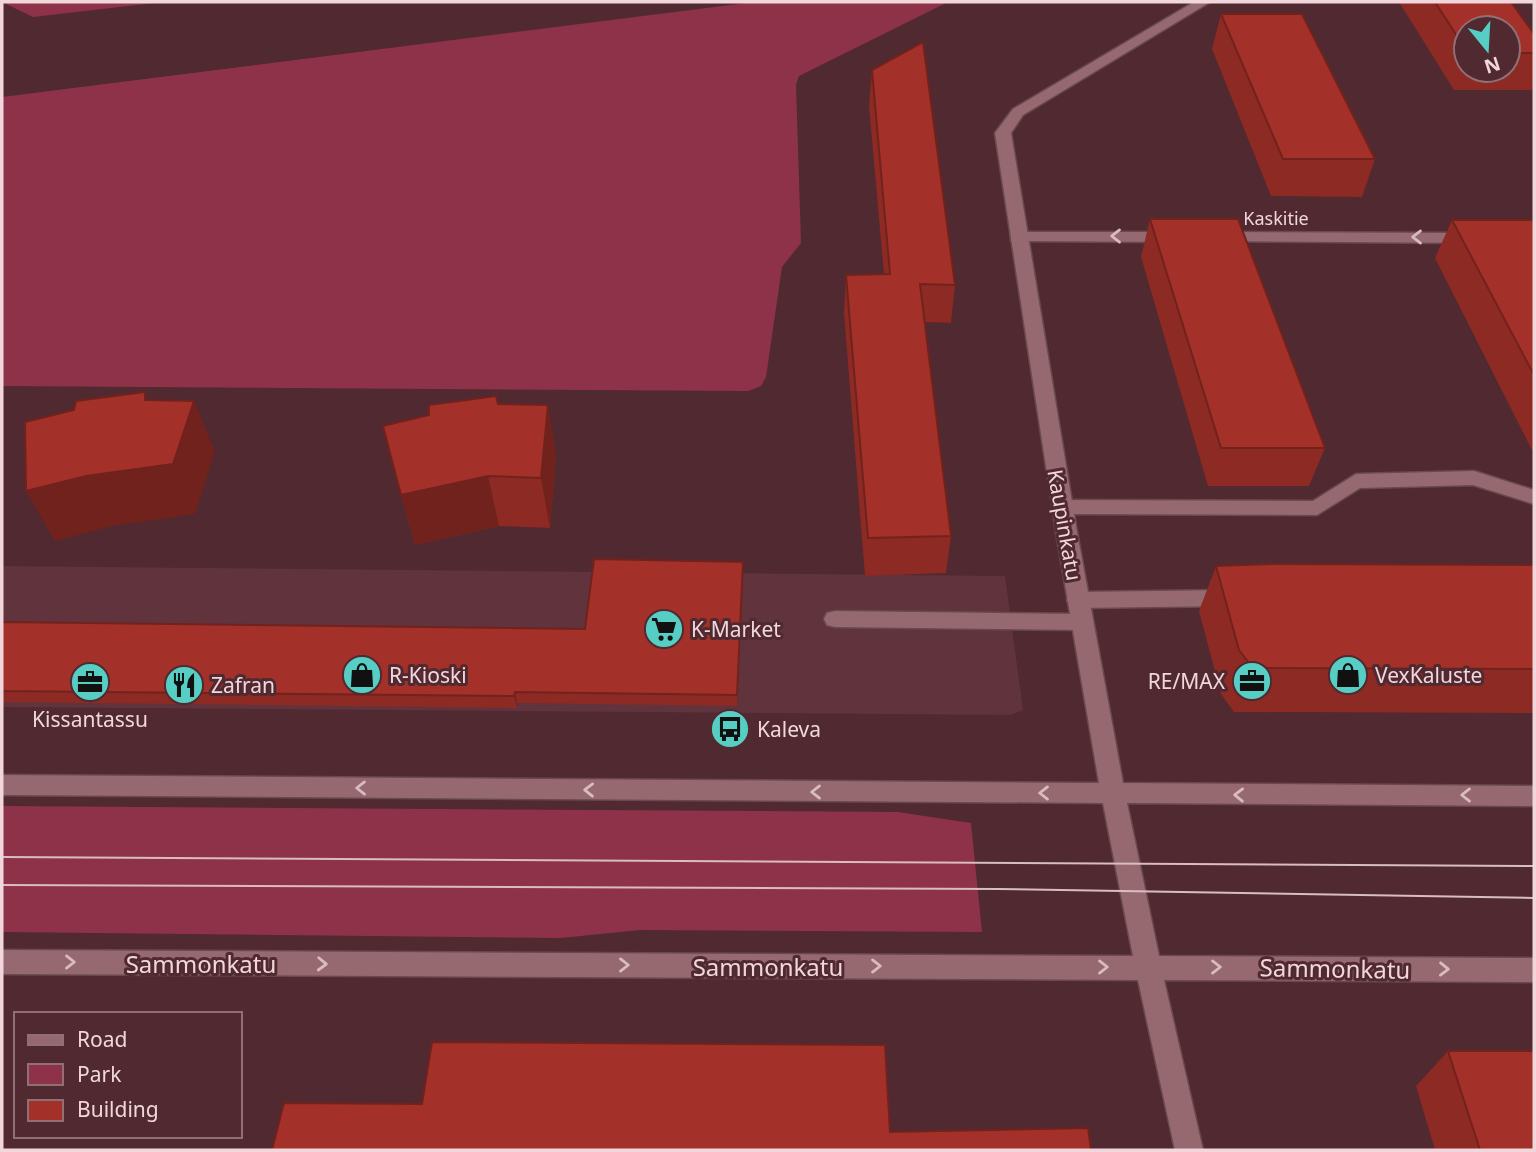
<svg xmlns="http://www.w3.org/2000/svg" width="1536" height="1152" viewBox="0 0 1536 1152" font-family="'Noto Sans',sans-serif">
<rect width="100%" height="100%" fill="#502931"/>
<path fill="#60333d" d="M2 566 1005 576 1023 710 1011 715 2 707Z"/>
<g fill="#8e3249">
<path d="M2 2H163L33 17Z"/>
<path d="M754 2H948L799 76 796 85 801 243 782 267 766 377 761 386 748 391 2 386V97Z"/>
<path d="M2 806 898 812 971 823 982 932 640 930 561 938 2 932Z"/>
</g>
<g fill="none" stroke-linecap="round" stroke-linejoin="round">
<g stroke="#69484f" stroke-width="3">
<g id="lane">
<path d="M1474 471 1534 490V504L1473 485 1360 488 1317 515 1062 514 1052 507 1062 500 1313 501 1356 474Z"/>
<path d="M1231 590 1239 592 1242 598 1239 604 1231 606 1078 608 1070 606 1067 600 1070 594 1078 592Z"/>
<path d="M835 611 1082 614 1090 616 1093 622 1090 628 1082 630 835 627 827 625 824 619 827 613Z"/>
</g>
</g>
<g stroke="#69484f" stroke-width="3">
<g id="street">
<path d="M1017 232H1175L1183 237 1175 242 1011 241V233Z"/>
<path d="M1218 232 1473 233 1481 238 1473 243 1212 241V233Z"/>
</g>
</g>
<g stroke="#69484f" stroke-width="3">
<path id="secondary" d="M1194 2H1210L1023 115 1011 133 1077 532 1123 783 1534 786V806L1127 803 1159 956 1534 958V982L1164 980 1203 1150H1175L1138 980 2 974V950L1133 956 1103 803 2 795V775L1099 783 1056 532 995 133 1013 109Z"/>
</g>
<use href="#lane" fill="#966971" fill-rule="evenodd"/>
<use href="#street" fill="#966971" fill-rule="evenodd"/>
<use href="#secondary" fill="#966971" fill-rule="evenodd"/>
<g stroke="#d9bdc1" stroke-width="2">
<path d="M2 857 1534 866"/>
<path d="M2 885 998 889 1534 898"/>
</g>
</g>
<g fill="#8c2a23" fill-rule="evenodd">
<path d="M1399 2H1511L1534 34V85L1532 90H1454ZM1466 28H1508V70H1466Z"/>
<path d="M1221 14 1375 159 1362 197 1271 196 1212 49Z"/>
<path d="M872 70 955 285 951 323 925 322 951 536 946 573 865 576 844 313 846 275 884 274 869 106Z"/>
<path d="M1150 219 1325 448 1309 486H1208L1141 257Z"/>
<path d="M1452 220 1534 221V454L1435 258Z"/>
<path d="M498 404 556 455 550 528 499 526 415 545 401 495Z"/>
<path d="M1534 565V713L1234 712 1221 694 1199 611 1216 566Z"/>
<path d="M743 574 737 706 517 703V708L2 702V622L585 629Z"/>
<path d="M1448 1051 1534 1150H1435L1416 1086Z"/>
</g>
<g fill="#72221d">
<path d="M194 401 215 451 195 514 112 526 55 541 26 491Z"/>
<path d="M548 405 556 455 550 528 541 478Z"/>
<path d="M488 476 499 526 415 545 401 495Z"/>
<path d="M743 562V574L737 706V695Z"/>
<path d="M515 692 517 703V708L514 696Z"/>
</g>
<g fill="#a33129" stroke="#72221d" stroke-width="2">
<path d="M1435 2H1511L1534 34V53H1508V28H1466V50Z"/>
<path d="M1221 14H1302L1375 159H1283Z"/>
<path d="M923 42 955 285 920 284 951 536 868 538 846 275 890 274 872 70Z"/>
<path d="M1150 219H1238L1325 448H1221Z"/>
<path d="M1452 220H1534V375Z"/>
<path d="M145 392V400L194 401 173 464 86 476 26 491 25 422 74 410 76 401Z"/>
<path d="M496 396 498 404 548 405 541 478 488 476 401 495 383 426 429 415V405Z"/>
<path d="M594 559 743 562 737 695 515 692 514 696 2 691V622L585 629Z"/>
<path d="M1272 564 1534 565V669L1253 668 1239 650 1216 566Z"/>
<path d="M432 1042 885 1045 890 1132 1088 1128 1091 1150H272L284 1103 422 1104Z"/>
<path d="M1448 1051H1534V1150H1480Z"/>
</g>
<defs><path id="oneway-chevron" d="M-2-3.5L2.5 0L-2 3.5" fill="none" stroke-width="1.6" stroke-linecap="round" stroke-linejoin="round" transform="scale(1.75)"/></defs>
<g stroke="#dabcc0">
<use href="#oneway-chevron" transform="translate(1116 236) rotate(-180)"/>
<use href="#oneway-chevron" transform="translate(1417 237) rotate(-180)"/>
<use href="#oneway-chevron" transform="translate(361 788) rotate(-180)"/>
<use href="#oneway-chevron" transform="translate(589 790) rotate(-179)"/>
<use href="#oneway-chevron" transform="translate(816 792) rotate(-180)"/>
<use href="#oneway-chevron" transform="translate(1044 793) rotate(-180)"/>
<use href="#oneway-chevron" transform="translate(1239 795) rotate(-179)"/>
<use href="#oneway-chevron" transform="translate(1466 795) rotate(-180)"/>
<use href="#oneway-chevron" transform="translate(70 962)"/>
<use href="#oneway-chevron" transform="translate(322 964) rotate(2)"/>
<use href="#oneway-chevron" transform="translate(624 965)"/>
<use href="#oneway-chevron" transform="translate(876 966)"/>
<use href="#oneway-chevron" transform="translate(1103 967)"/>
<use href="#oneway-chevron" transform="translate(1216 967)"/>
<use href="#oneway-chevron" transform="translate(1444 969) rotate(1)"/>
</g>
<defs>
<g id="supermarket-disc" transform="scale(2.0125)"><circle r="9.5" fill="#56cec4" stroke="#502931"/><path d="M-6-5.5h2.5l.6 2H6L4.5 2H-2.5L-4.4-4H-6ZM-1.5 3.2a1.3 1.3 0 1 0 .1 0ZM3 3.2a1.3 1.3 0 1 0 .1 0Z" fill="#111"/></g>
<g id="shop-disc" transform="scale(2.0125)"><circle r="9.5" fill="#56cec4" stroke="#502931"/><path d="M-5-2.5h2.3a2.7 3.5 0 0 1 5.4 0H5L5.5 6h-11ZM-1.5-2.5h3a1.5 2.3 0 0 0-3 0Z" fill="#111"/></g>
<g id="office-disc" transform="scale(2.0125)"><circle r="9.5" fill="#56cec4" stroke="#502931"/><path d="M-6-3h4V-5.5h4V-3h4V5H-6ZM-1-4.5V-3h2v-1.5ZM-6 0V1H6V0Z" fill="#111"/></g>
<g id="restaurant-disc" transform="scale(2.0125)"><circle r="9.5" fill="#56cec4" stroke="#502931"/><path d="M-5-6h1v4h1v-4h1v4h1v-4h1v5L-1.5 .5V6h-2V.5L-5-1ZM5-6V6H3V1.5H1.5Q1.5-4 5-6Z" fill="#111"/></g>
<g id="bus-disc" transform="scale(2.0125)"><circle r="9.5" fill="#56cec4" stroke="#502931"/><path d="M-5-6H5V4H4V6H2V4H-2V6H-4V4H-5ZM-3.5-4V0h7V-4ZM-3.5 1.2v1.5H-2V1.2ZM2 1.2v1.5H3.5V1.2Z" fill="#111"/></g>
</defs>
<g fill-rule="evenodd">
<use href="#supermarket-disc" x="664" y="629"/>
<use href="#shop-disc" x="362" y="675"/>
<use href="#shop-disc" x="1348" y="675"/>
<use href="#office-disc" x="1252" y="681"/>
<use href="#office-disc" x="90" y="682"/>
<use href="#restaurant-disc" x="184" y="685"/>
<use href="#bus-disc" x="730" y="729"/>
</g>
<g text-anchor="middle" dominant-baseline="central" stroke-width="6" stroke-linejoin="round" paint-order="stroke">
<g font-size="18" fill="#f1d7db" stroke="#502931">
<text x="1276" y="218">Kaskitie</text>
</g>
<g font-size="21" fill="#f1d7db" stroke="#502931">
<text transform="translate(1065 525) rotate(80)">Kaupinkatu</text>
</g>
<g font-size="21" fill="#f1d7db" stroke="#502931" text-anchor="start">
<text x="691" y="629">K-Market</text>
<text x="389" y="675">R-Kioski</text>
<text x="1375" y="675">VexKaluste</text>
<text x="1225" y="681" text-anchor="end">RE/MAX</text>
<text x="211" y="685">Zafran</text>
<text x="90" y="719" text-anchor="middle">Kissantassu</text>
<text x="757" y="729">Kaleva</text>
</g>
<g font-size="24" fill="#f1d7db" stroke="#502931">
<text x="201" y="963">Sammonkatu</text>
<text x="768" y="966">Sammonkatu</text>
<text transform="translate(1335 968) rotate(1)">Sammonkatu</text>
</g>
</g>
<rect width="1536" height="1152" fill="none" stroke="#f1d7db" stroke-width="7"/>
<rect x="14" y="1012" width="228" height="126" fill="#502931" stroke="#906f75" stroke-width="2"/>
<rect x="28" y="1035" width="35" height="10" fill="#966971" stroke="#906f75" stroke-width="2"/>
<text x="77" y="1047" font-size="21" fill="#f1d7db">Road</text>
<rect x="28" y="1064" width="35" height="21" fill="#8e3249" stroke="#906f75" stroke-width="2"/>
<text x="77" y="1082" font-size="21" fill="#f1d7db">Park</text>
<rect x="28" y="1100" width="35" height="21" fill="#a33129" stroke="#906f75" stroke-width="2"/>
<text x="77" y="1117" font-size="21" fill="#f1d7db">Building</text>
<g transform="translate(1487 49) rotate(162)"><circle r="33" fill="#502931" stroke="#906f75" stroke-width="2"/>
<path d="M0-5L12 26L0 18L-12 26Z" fill="#56cec4"/>
<text y="-10" font-size="19" font-weight="bold" text-anchor="middle" fill="#f1d7db">N</text>
</g>
</svg>
